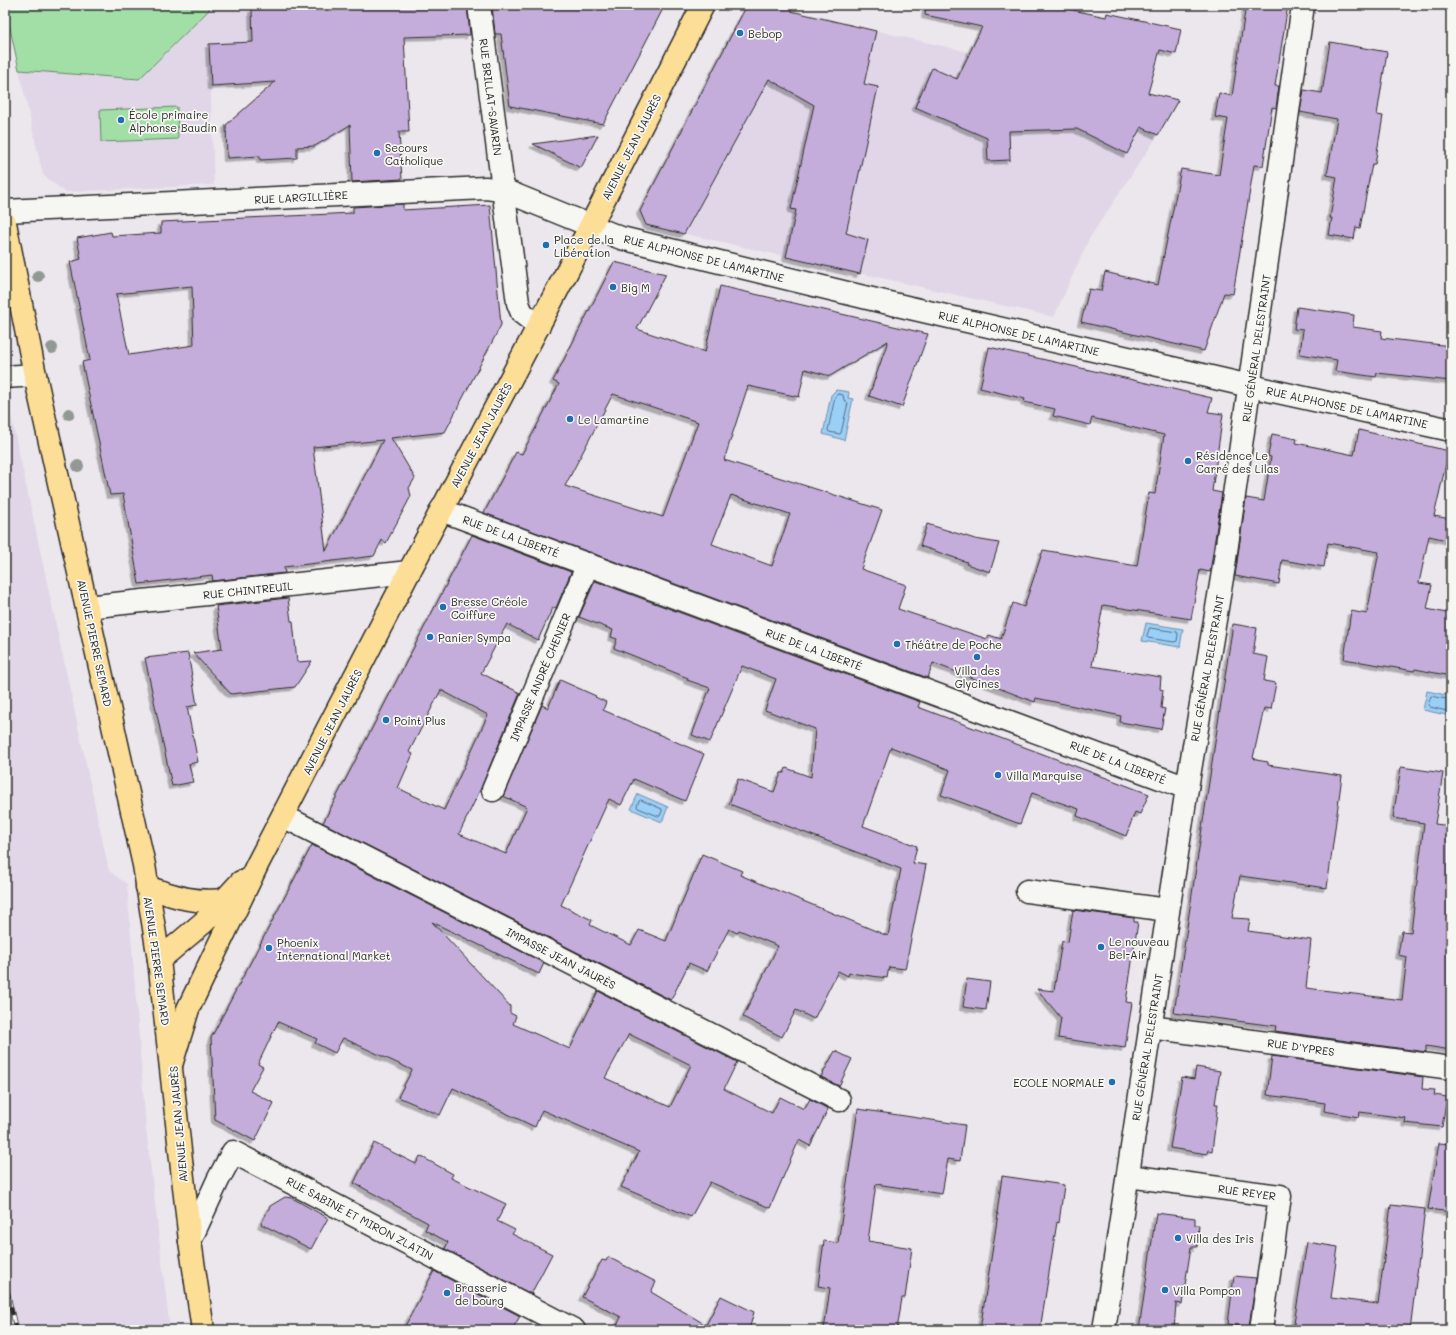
<svg xmlns="http://www.w3.org/2000/svg" width="1456" height="1335" viewBox="0 0 1456 1335" font-family="Mali,sans-serif">
<defs>
<filter id="shadow"><feDropShadow dx="-3.5" dy="3.5" stdDeviation="0" flood-color="#0004"/></filter>
</defs>
<rect width="100%" height="100%" fill="#ece7ed"/>
<filter id="ink" filterUnits="userSpaceOnUse"><feTurbulence type="fractalNoise" baseFrequency=".025" numOctaves="2"/><feDisplacementMap in="SourceGraphic" scale="8" xChannelSelector="R" yChannelSelector="G"/><feConvolveMatrix kernelMatrix="1 2 1 2 8 2 1 2 1" color-interpolation-filters="sRGB"/></filter>
<g filter="url(#ink)">
<g fill="#e0d6e8">
<path d="M210 5H465L422 36 209 45 214 185 65 192 43 175 19 70 139 79 209 10Z"/>
<path d="M834 21 1178 100 1158 135 1089 239 1054 317 646 225 640 211 730 38 825 61Z"/>
<path d="M9 406 109 871 127 884 146 1128 170 1330H5V407Z"/>
</g>
<g fill="#a2dfa6" stroke="#668568">
<path d="M5 5H210L209 10 139 79 19 70Z"/>
<path d="M177 107 178 139 101 142 100 110Z"/>
</g>
<g fill="#9acff8" stroke="#6e8da6">
<path d="M836 390 849 392 848 398 853 399 844 440 823 434 831 395Z"/>
<path d="M1146 623 1183 629 1180 647 1142 641Z"/>
<path d="M1427 691 1446 695 1451 691V716L1423 710Z"/>
<path d="M638 794 668 807 662 822 631 809Z"/>
</g>
<g fill="none" stroke-linecap="round" stroke-linejoin="round">
<g stroke="#576d7d" stroke-width="1">
<path d="M838 394 843 395 844 400 848 403 841 433 840 434 829 432 828 430 835 397Z"/>
<path d="M1150 628 1177 632 1178 634 1177 641 1174 642 1148 638 1147 636Z"/>
<path d="M1451 696 1446 699 1431 696 1428 705 1430 707 1451 712"/>
<path d="M641 800 662 809V811L660 816H658L638 808 637 806 639 801Z"/>
</g>
</g>
<g fill="#c5addb" stroke="#2b2b2b" fill-rule="evenodd" filter="url(#shadow)">
<path d="M358 5H467L470 35 404 37 409 132H399L402 179 352 182 350 125 315 146 297 147V158L260 160V156L227 158 226 125 275 82 211 86 209 44 253 42 252 9Z"/>
<path d="M492 5H665L603 124 510 106 501 34H495Z"/>
<path d="M747 5H794L791 11 876 31 864 84 878 87 846 233 868 240 860 274 786 257 796 210 791 209 814 105 769 79 684 234 646 225 640 211Z"/>
<path d="M926 5H1049L1106 17 1107 13 1181 29 1176 54 1160 50 1148 93 1178 100 1158 135 1141 127 1127 154 1077 129 1009 131 1010 160 988 161 987 138 915 107 932 68 957 79 982 27 925 15Z"/>
<path d="M1246 5H1288L1275 86H1279L1276 108 1272 107 1263 166 1254 165 1233 294 1224 293 1204 351 1081 322 1089 289 1101 291 1105 272 1158 285 1181 169 1219 175 1228 119 1215 117 1219 93 1232 96Z"/>
<path d="M1330 42 1387 52 1377 115 1383 116 1375 164H1372L1360 228 1356 227 1354 239 1329 235 1332 218H1330L1337 177 1327 175 1337 119 1300 112 1304 90 1322 93Z"/>
<path d="M598 135 581 168 533 144Z"/>
<path d="M403 204V210L490 205 501 325 445 432 391 438 415 478 409 488 411 496 386 543 382 540 374 556 284 567 285 573 213 581 212 575 139 584 123 494 110 495 82 362 90 360 70 262 81 259 77 238 111 232 112 236 161 233V222L353 213V207ZM192 286 194 345 129 355 116 294ZM383 440 326 551 313 447Z"/>
<path d="M614 262 666 274 637 329 705 352 720 286 928 334 902 407 869 396 888 341 830 376 805 369 799 397 748 386 724 460 882 510 861 569 906 585 898 609 987 639 989 635 1001 639 1013 603 1024 607 1043 550 1137 566 1149 493 1155 494 1164 435 1092 418 1090 425 1053 416 1055 409 1024 402 1025 399 980 388 989 347 1212 398 1208 412 1223 414 1212 491 1222 493 1210 572 1200 570 1191 619 1103 605 1092 666 1161 677 1160 689 1163 690 1161 708 1165 709 1161 729 1120 722 1121 716 1036 698 1035 702 933 663 928 678 484 513 516 452 522 454 559 384 553 381ZM613 394 698 422 663 517 565 486ZM731 495 790 514 772 566 712 544Z"/>
<path d="M1297 307 1354 315 1353 327 1382 331 1381 338 1451 346V381L1377 373 1376 377 1335 371 1337 360 1300 354 1303 330 1294 329Z"/>
<path d="M1359 430 1449 451 1434 516 1451 519V541L1429 536 1419 583 1432 585 1427 609 1451 614V676L1415 669 1414 671 1344 659 1351 611 1367 614 1379 552 1328 543 1324 567 1282 560 1279 584 1235 576 1246 498 1264 501 1271 457 1268 456 1272 434 1297 439 1296 443 1354 455Z"/>
<path d="M927 524 975 539 999 543 990 572 966 564 967 562 920 546Z"/>
<path d="M472 535 571 572 556 608 553 607 538 640 507 624 481 673 520 693 481 788 459 834 506 854 527 807 503 796 542 705 548 708 560 680 596 696 595 697 606 702 603 710 704 754 685 801 634 779 621 805 609 799 561 905 592 920 590 925 631 945 639 930 666 941 702 854 742 871 740 875 888 936 901 869 729 804 738 779 774 792 781 773H784L786 768 811 777 815 729 765 710 776 679 742 666 710 742 692 735 710 688 687 680 688 678 614 648 617 639 611 637 613 630 579 617 595 581 920 702 918 707 1149 794 1140 814 1135 812 1126 836 1077 816 1079 809 1032 793 1020 824 941 795 950 770 891 747 863 826 917 846 913 863 926 865 905 969 889 967 887 978 849 973 848 976 838 971 814 1019 796 1010 782 1037 743 1017 778 946 739 930 737 933 729 929 707 971 689 963 671 1000 323 823ZM441 690 488 715 444 810 398 788 413 754 409 752Z"/>
<path d="M288 598 291 621H293L297 662 312 661 295 687 231 694 193 653 222 649 216 606Z"/>
<path d="M1233 624 1257 628 1253 654 1268 657 1264 681 1276 683 1271 709 1264 708 1253 758 1256 759V760L1268 762V765L1342 776 1327 888 1240 876 1232 918 1250 919 1248 931 1311 940 1306 988 1402 1000 1407 957 1398 955 1402 931 1411 932 1424 823 1393 818 1401 767 1443 773 1435 824 1451 826V1050L1426 1046V1052L1275 1031 1276 1026 1174 1013Z"/>
<path d="M188 653 197 705 187 707 198 762 189 764 193 782 172 786 145 658Z"/>
<path d="M312 845 544 963 539 974 432 922 510 1006V1013L516 1016 513 1024 570 1049 598 991 737 1062 724 1089 772 1113 780 1097 804 1109 810 1099 828 1109 810 1146 799 1140 770 1208 710 1182 691 1217 621 1187 639 1152 542 1110 535 1127 453 1088 440 1115 398 1097 412 1070 343 1038 335 1053 315 1043 317 1039 278 1022 258 1064 263 1067 250 1091 274 1103 255 1141 215 1120 211 1038ZM629 1034 691 1065 670 1107 605 1078Z"/>
<path d="M1073 910 1134 918V922H1138L1126 1002 1132 1003 1125 1048 1058 1038 1061 1018 1037 989 1054 991 1062 941 1068 942Z"/>
<path d="M967 979 990 982 986 1010 963 1007Z"/>
<path d="M835 1051 852 1059 839 1086 821 1077Z"/>
<path d="M1272 1056 1423 1077 1422 1089 1435 1090 1434 1095 1447 1097 1442 1127 1405 1123 1406 1118 1360 1112 1359 1117 1324 1111 1325 1103 1267 1095Z"/>
<path d="M1196 1067 1220 1071 1215 1104H1218L1212 1151 1208 1150 1207 1154 1170 1148 1182 1077 1194 1079Z"/>
<path d="M858 1109 965 1125 960 1161 948 1159 942 1194 876 1184 868 1241 912 1248 905 1298H902L897 1330H824L830 1288 818 1286 824 1241 838 1243Z"/>
<path d="M374 1143 416 1164 420 1156 453 1174 451 1178 506 1204 497 1221 515 1230 512 1234 552 1254 531 1294 445 1249 448 1242 425 1230 428 1223 354 1183Z"/>
<path d="M1439 1143 1451 1144V1212L1428 1209Z"/>
<path d="M1002 1176 1064 1185 1059 1223 1057 1222 1040 1330H980L998 1214 997 1213Z"/>
<path d="M285 1197 292 1198 328 1218 311 1249 261 1224 270 1206Z"/>
<path d="M1391 1205 1425 1209 1410 1330H1293L1307 1242 1338 1247 1331 1298 1378 1304Z"/>
<path d="M1156 1213 1195 1218V1225H1199L1197 1247H1191L1182 1304 1176 1303 1174 1330H1139Z"/>
<path d="M608 1257 656 1282 651 1292 706 1325 721 1296 754 1312 749 1330H615L621 1317 582 1297 602 1260 606 1261Z"/>
<path d="M434 1271 520 1316 512 1330H403Z"/>
<path d="M1234 1276 1256 1278 1249 1327 1228 1324Z"/>
</g>
<g fill="none" stroke-linecap="round" stroke-linejoin="round">
<g stroke="#2b2b2b" stroke-width="25">
<g id="minor">
<path d="M479 5 518 303 522 313 539 326"/>
<path d="M5 211 485 188 503 190 621 238 880 301 1250 386 1451 430"/>
<path d="M5 377 35 375"/>
<path d="M441 510 1187 788"/>
<path d="M87 607 409 572"/>
<path d="M493 790 588 564"/>
<path d="M283 816 839 1100"/>
<path d="M1027 891 1168 910"/>
<path d="M1150 1027 1451 1068"/>
<path d="M1128 1176 1280 1196 1261 1330"/>
<path d="M190 1241 218 1180 233 1152 574 1330"/>
<path d="M1104 1330 1187 788 1224 566 1303 5"/>
</g>
</g>
<g stroke="#2b2b2b" stroke-width="25">
<g id="major">
<path d="M5 223 35 375 144 865 159 960 190 1241 203 1330"/>
<path d="M147 887C177 897 193 903 225 900"/>
<path d="M159 960 204 922 241 882"/>
<path d="M171 1065 188 1009 258 863 409 572 571 264 703 5"/>
</g>
</g>
<use href="#minor" stroke="#f6f6f2" stroke-width="22"/>
<use href="#major" stroke="#fdde96" stroke-width="22"/>
<g stroke="#2b2b2b" stroke-width="4.5">
<path id="rail" d="M5 1280 16 1330"/>
</g>
<use href="#rail" stroke="#f6f6f2" stroke-width="3" stroke-dasharray="9" stroke-linecap="butt"/>
</g>
<g fill="#929893">
<circle cx="38" cy="276" r="6"/>
<circle cx="52" cy="348" r="6"/>
<circle cx="69" cy="414" r="6"/>
<circle cx="78" cy="466" r="6"/>
</g>
</g>
<g fill="#1f6fb2" stroke="#f6f6f2" stroke-width="1.5">
<circle cx="740" cy="33" r="4"/>
<circle cx="121" cy="120" r="4"/>
<circle cx="377" cy="153" r="4"/>
<circle cx="546" cy="245" r="4"/>
<circle cx="613" cy="287" r="4"/>
<circle cx="570" cy="419" r="4"/>
<circle cx="1188" cy="461" r="4"/>
<circle cx="443" cy="607" r="4"/>
<circle cx="430" cy="637" r="4"/>
<circle cx="897" cy="644" r="4"/>
<circle cx="977" cy="657" r="4"/>
<circle cx="386" cy="720" r="4"/>
<circle cx="998" cy="775" r="4"/>
<circle cx="1101" cy="947" r="4"/>
<circle cx="269" cy="948" r="4"/>
<circle cx="1112" cy="1082" r="4"/>
<circle cx="1178" cy="1238" r="4"/>
<circle cx="1165" cy="1290" r="4"/>
<circle cx="447" cy="1293" r="4"/>
</g>
<g text-anchor="middle" dominant-baseline="central" stroke-width="3.5" stroke-linejoin="round" paint-order="stroke">
<g font-size="11" fill="#2b2b2b" stroke="#f6f6f2" text-anchor="start">
<text x="748" y="33">Bebop</text>
<text x="129" y="114">École primaire<tspan x="129" dy="13">Alphonse Baudin</tspan></text>
<text x="385" y="147">Secours<tspan x="385" dy="13">Catholique</tspan></text>
<text x="554" y="239">Place de la<tspan x="554" dy="13">Libération</tspan></text>
<text x="621" y="287">Big M</text>
<text x="578" y="419">Le Lamartine</text>
<text x="1196" y="455">Résidence Le<tspan x="1196" dy="13">Carré des Lilas</tspan></text>
<text x="451" y="601">Bresse Créole<tspan x="451" dy="13">Coiffure</tspan></text>
<text x="438" y="637">Panier Sympa</text>
<text x="905" y="644">Théâtre de Poche</text>
<text x="977" y="670" text-anchor="middle">Villa des<tspan x="977" dy="13">Glycines</tspan></text>
<text x="394" y="720">Point Plus</text>
<text x="1006" y="775">Villa Marquise</text>
<text x="1109" y="941">Le nouveau<tspan x="1109" dy="13">Bel-Air</tspan></text>
<text x="277" y="942">Phoenix<tspan x="277" dy="13">International Market</tspan></text>
<text x="1104" y="1082" text-anchor="end">ECOLE NORMALE</text>
<text x="1186" y="1238">Villa des Iris</text>
<text x="455" y="1287">Brasserie<tspan x="455" dy="13">de bourg</tspan></text>
<text x="1173" y="1290">Villa Pompon</text>
</g>
<g font-size="11" fill="#2b2b2b" stroke="#f6f6f2">
<text transform="translate(491 97) rotate(83)">RUE BRILLAT-SAVARIN</text>
<text transform="translate(631 147) rotate(-63)">AVENUE JEAN JAURÈS</text>
<text transform="translate(301 197) rotate(-3)">RUE LARGILLIÈRE</text>
<text transform="translate(704 258) rotate(14)">RUE ALPHONSE DE LAMARTINE</text>
<text transform="translate(1019 333) rotate(13)">RUE ALPHONSE DE LAMARTINE</text>
<text transform="translate(1256 348) rotate(-82)">RUE GÉNÉRAL DELESTRAINT</text>
<text transform="translate(1347 407) rotate(12)">RUE ALPHONSE DE LAMARTINE</text>
<text transform="translate(481 435) rotate(-62)">AVENUE JEAN JAURÈS</text>
<text transform="translate(511 536) rotate(20)">RUE DE LA LIBERTÉ</text>
<text transform="translate(248 590) rotate(-6)">RUE CHINTREUIL</text>
<text transform="translate(95 643) rotate(78)">AVENUE PIERRE SEMARD</text>
<text transform="translate(814 649) rotate(20)">RUE DE LA LIBERTÉ</text>
<text transform="translate(1207 668) rotate(-80)">RUE GÉNÉRAL DELESTRAINT</text>
<text transform="translate(540 677) rotate(-67)">IMPASSE ANDRÉ CHENIER</text>
<text transform="translate(332 722) rotate(-63)">AVENUE JEAN JAURÈS</text>
<text transform="translate(1118 762) rotate(21)">RUE DE LA LIBERTÉ</text>
<text transform="translate(561 958) rotate(27)">IMPASSE JEAN JAURÈS</text>
<text transform="translate(157 961) rotate(82)">AVENUE PIERRE SEMARD</text>
<text transform="translate(1147 1047) rotate(-81)">RUE GÉNÉRAL DELESTRAINT</text>
<text transform="translate(1301 1047) rotate(8)">RUE D'YPRES</text>
<text transform="translate(178 1124) rotate(-95)">AVENUE JEAN JAURÈS</text>
<text transform="translate(1247 1192) rotate(8)">RUE REYER</text>
<text transform="translate(360 1218) rotate(28)">RUE SABINE ET MIRON ZLATIN</text>
</g>
</g>
<rect width="1456" height="1335" fill="none" stroke="#f6f6f2" stroke-width="20"/>
<rect x="10" y="10" width="1436" height="1315" fill="none" stroke="#2b2b2b" stroke-width="1.5" filter="url(#ink)"/>
</svg>
